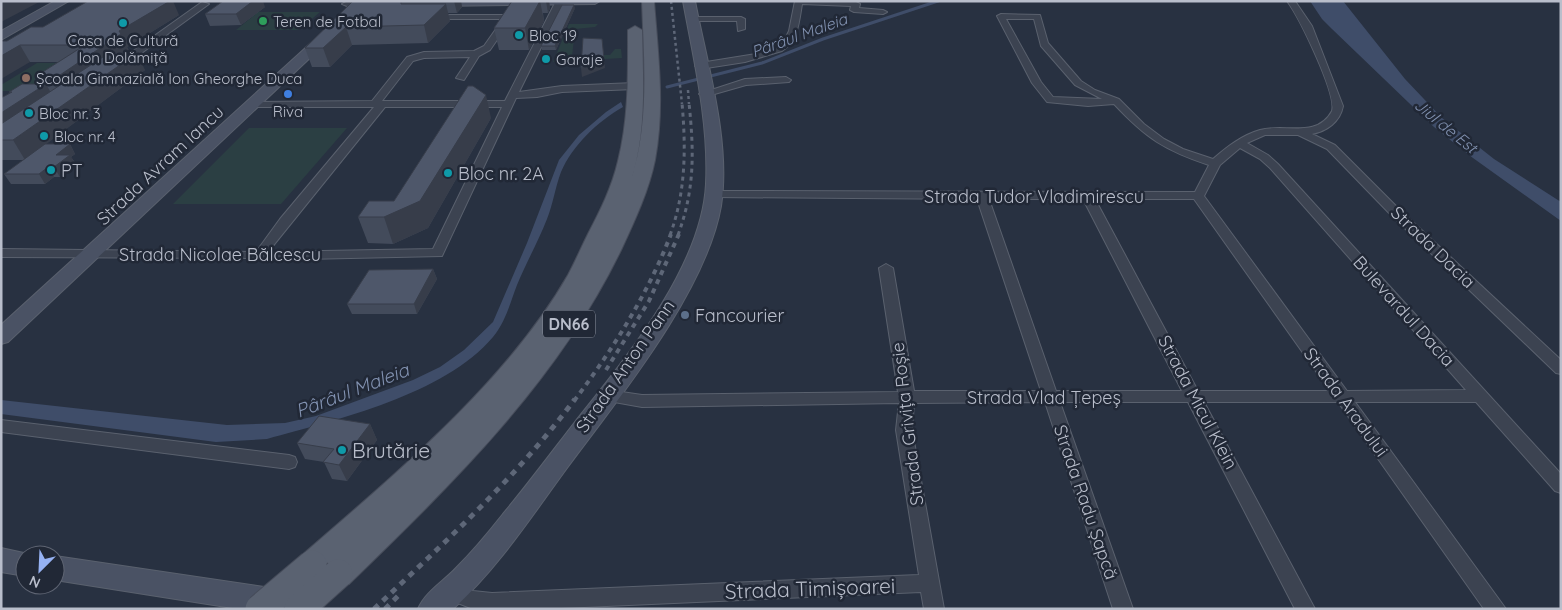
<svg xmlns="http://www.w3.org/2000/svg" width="1562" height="610" viewBox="0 0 1562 610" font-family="Quicksand,sans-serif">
<rect width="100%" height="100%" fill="#283141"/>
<g fill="#2b3f43">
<path d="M258 12H320L299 30H236Z"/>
<path d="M569 24H598L595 27 575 29 572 57H599L601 55H610L615 49H621L622 58 553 62Z"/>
<path d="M37 63H72L29 91H1V85Z"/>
<path d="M249 128H347L281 204H173Z"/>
</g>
<g fill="#3f4d69">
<path d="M1310 1H1343L1405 79 1442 118 1494 159 1561 202V221L1473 158 1434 127 1332 29 1322 19Z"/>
<path d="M621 102 623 107C598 121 572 146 561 172 555 188 553 204 547 219 538 242 526 263 517 285 510 303 506 321 493 337 444 395 338 419 267 439L216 442 1 414V400L227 425 285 423 316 416 413 380 440 367 464 350 493 322 527 243 559 160 579 135 606 112Z"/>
</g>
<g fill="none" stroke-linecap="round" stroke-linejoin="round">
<path stroke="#3f4d69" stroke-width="3" d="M667 87 762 63 823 39 938 1"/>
<g stroke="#5a616e" stroke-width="2">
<g id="street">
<path d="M367 1C362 7 348 8 342 4L346 2Z"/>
<path d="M556 1H564L519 92 562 86 635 83 640 86 635 89 562 92 537 97 516 98 442 256 259 260 246 258 1 257V249L256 252 280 219 374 107H254L249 104 251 102 372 101 407 57 424 52 474 51 484 46 503 19H427V15H517V19H509L510 21 490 50 479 56 464 80 456 78 470 57 424 58 413 61 382 101H505ZM385 107H502L433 249 268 252Z"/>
<path d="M795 1 856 2 860 4 859 8 883 10 887 12 883 14 854 12 850 10 851 6 802 4C799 22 798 41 782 51L745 62 700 69 695 66 700 63 756 54 783 43 789 31Z"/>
<path d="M1287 1H1295L1312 26 1343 106C1340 122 1327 131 1312 134L1335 145 1399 209 1561 360V374L1556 373 1391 215 1327 149 1298 135H1265L1247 143 1268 155 1278 164 1561 474V493L1555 491 1476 402H1355L1506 609H1484L1338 402H1204L1315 609H1295L1188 402H1060L1133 609H1113L1045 402 914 403 912 430 944 609H924L921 592 539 609H473L445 598 442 592 445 586 452 583 473 591 492 593 919 575 896 430 899 403 642 407 603 400 600 396 603 392 608 390 642 395 898 392 879 268 886 264 893 268 914 391H1041L977 199 714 197 708 194 714 191 1195 192 1209 165C1164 150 1146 138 1114 104L1088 106 1047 102 1032 83 997 16 1001 14 1040 15 1048 43 1081 81 1095 90 1119 99 1144 124 1164 139 1183 149 1213 159C1227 147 1242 135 1260 130 1284 123 1317 139 1332 111 1337 94 1299 17 1287 1ZM1006 19H1034L1041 46 1075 85 1102 99 1053 97 1041 82ZM1240 148 1260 159 1270 168 1466 390 1347 391 1204 196 1220 165ZM989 199H1083L1182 391H1056ZM1095 199H1194L1330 391H1198Z"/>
<path d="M202 2 209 4 125 65H119V61Z"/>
<path d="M689 17H741L745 19V29L738 31 737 21H692L688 19Z"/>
<path d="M786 77 791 80 789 82 746 85 704 97 699 94 745 79Z"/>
<path d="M1 420 289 455 295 457 297 462 295 467 289 469 1 432Z"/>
</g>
</g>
<g stroke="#5a616e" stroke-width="2">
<g id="secondary">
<path d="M55 1H69L1 40V31Z"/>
<path d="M431 1H600L595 4 435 6 431 5Z"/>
<path d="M683 1H695C707 64 731 142 721 206 706 292 618 399 567 468 531 517 498 568 453 609H418C425 592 444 581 456 568 473 551 488 533 503 514 528 484 551 453 575 422 625 359 702 267 706 184 709 123 694 61 683 1Z"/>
<path d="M326 32 330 33 332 36 330 39 8 342 1 344V325L322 33Z"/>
<path d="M1 548 33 555H25V576L1 572Z"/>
<path d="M55 556 278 589 288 593 292 602 289 609H239L55 580Z"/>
</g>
</g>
<g stroke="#464c5a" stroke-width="2">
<path id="primary" d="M642 1H654C658 54 665 107 655 160 649 190 635 220 622 248 559 380 453 483 349 584L338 588 327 584 323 575 312 578 301 574 297 565 301 556C394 475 506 383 568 275 575 262 581 248 588 234 600 211 612 187 618 161 629 118 628 74 628 30L635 26 642 30C643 81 647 134 630 183 650 125 644 62 642 1Z"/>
</g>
<use href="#street" fill="#3c4351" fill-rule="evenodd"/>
<use href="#secondary" fill="#4a5264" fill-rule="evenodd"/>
<use href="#primary" fill="#5a6271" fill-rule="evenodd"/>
<g stroke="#5e6778" stroke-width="2.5" stroke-dasharray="3 3" stroke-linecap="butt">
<path d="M671 1 682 104"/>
<path d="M688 90 689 104"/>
</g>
<g stroke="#5e6778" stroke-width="3" stroke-dasharray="4 4" stroke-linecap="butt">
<path d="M670 235C686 192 686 148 682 103"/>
<path d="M678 235C695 189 694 151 689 103"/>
</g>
<g stroke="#5e6778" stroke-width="4" stroke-dasharray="5 5" stroke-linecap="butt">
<path d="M606 370 649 301 679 234"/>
<path d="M574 401C613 349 648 294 671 234"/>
</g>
<g stroke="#5e6778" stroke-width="5" stroke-dasharray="6 6" stroke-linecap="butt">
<path d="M374 609C444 543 517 477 575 399"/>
<path d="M385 609 398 596"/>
</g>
<g stroke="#464c5a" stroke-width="31" stroke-linecap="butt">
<g id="primary-bridge">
<path d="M260 609 312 565"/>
<path d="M299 609 338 574"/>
</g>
</g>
<use href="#primary-bridge" stroke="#5a6271" stroke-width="29"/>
</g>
<g fill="#434b5b">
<path d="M353 1H461L462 7 457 13H448L450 21 428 43 352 45 330 67H312L305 48Z"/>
<path d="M512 1H549L550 8 548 13H543L544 21 529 50H499L494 28Z"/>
<path d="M265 7 241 25 210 26 205 14Z"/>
<path d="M575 8 556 50H542L541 46Z"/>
<path d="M179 15 127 47 129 51 126 53 145 70 39 149 70 144 75 154 71 157 76 164 60 177H54L45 184H11L4 174 25 160H1V98L10 93 9 92 43 84 38 75 58 62H30L7 41 43 27Z"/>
<path d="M491 118 428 228 393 244 368 243 358 217 394 201Z"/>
<path d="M433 269 437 279 417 314H352L347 304Z"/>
<path d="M370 424 377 440 347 481 332 479 324 462 305 459 297 443Z"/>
</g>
<g fill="#373d4a">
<path d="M3 1H41L1 22V2Z"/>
<path d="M170 1H173L179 15 127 47 129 51 69 92 60 75 119 31Z"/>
<path d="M253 1H263L265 7 241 25 236 14Z"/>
<path d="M454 1H461L462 7 457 13Z"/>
<path d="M540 1 544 21 529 50 525 28Z"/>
<path d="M546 1H549L550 8 548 13Z"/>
<path d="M446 4 450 21 428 43 424 25Z"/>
<path d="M574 5 575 8 556 50 555 46Z"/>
<path d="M346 27 352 45 330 67 323 48Z"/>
<path d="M20 45 30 62 1 79V56Z"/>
<path d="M603 47 605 68 582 77 581 68Z"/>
<path d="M137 53 145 70 25 160 13 140Z"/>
<path d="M46 84 56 102 1 140V113Z"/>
<path d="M486 95 491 118 428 228 393 244 384 217Z"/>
<path d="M70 144 75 154 71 157 76 164 60 177 54 167 56 155Z"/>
<path d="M48 167 54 177 45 184 39 174Z"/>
<path d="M433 269 437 279 417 314 414 304Z"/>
<path d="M370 424 377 440 347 481 339 465Z"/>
</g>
<g fill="#4e576a" stroke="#373d4a">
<path d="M88 1H170L119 31 121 34 60 75H38L85 45H20L1 56V41H7L31 27H43Z"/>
<path d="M223 1H253L236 14H205Z"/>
<path d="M353 1H401V4H446L424 25 346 27 323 48H305Z"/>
<path d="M512 1H540L525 28H494Z"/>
<path d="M562 5H574L555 46H541Z"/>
<path d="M583 38 602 39 604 59 581 68Z"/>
<path d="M109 53H137L13 140H1V124Z"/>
<path d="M22 84H46L1 113V98L12 92H9Z"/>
<path d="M468 86H473L486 95 420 201 384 217H358L369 201H394Z"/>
<path d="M45 144H70L56 155H70L54 167H48L39 174H4Z"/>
<path d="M433 269 414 304H347L369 270Z"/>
<path d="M319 416 370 424 339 465 323 462 334 449 297 443Z"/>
</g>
<circle fill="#2e9e5b" stroke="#212836" stroke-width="2" cx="263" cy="21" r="5"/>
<g fill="#0f9aa8" stroke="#212836" stroke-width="2">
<circle cx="123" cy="23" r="5"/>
<circle cx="519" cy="35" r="5"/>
<circle cx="546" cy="59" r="5"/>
<circle cx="29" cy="113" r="5"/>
<circle cx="44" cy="136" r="5"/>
<circle cx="51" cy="170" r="5"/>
<circle cx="448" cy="173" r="5"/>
<circle cx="342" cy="450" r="5"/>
</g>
<circle fill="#8d6e63" stroke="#212836" stroke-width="2" cx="26" cy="78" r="5"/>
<circle fill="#3f7fe0" stroke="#212836" stroke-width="2" cx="288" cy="94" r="5"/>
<circle fill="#5c6f8a" stroke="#212836" stroke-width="2" cx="685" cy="315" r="5"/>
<g text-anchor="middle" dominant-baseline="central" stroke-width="5" stroke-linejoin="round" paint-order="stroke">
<g font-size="15" fill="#b9becb" stroke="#212836" text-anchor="start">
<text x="273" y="21">Teren de Fotbal</text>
<text x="529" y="35">Bloc 19</text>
<text x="123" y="40" text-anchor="middle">Casa de Cultură<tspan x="123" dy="17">Ion Dolămiță</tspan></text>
<text x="556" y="59">Garaje</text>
<text x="36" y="78">Școala Gimnazială Ion Gheorghe Duca</text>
<text x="288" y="111" text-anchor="middle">Riva</text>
<text x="39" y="113">Bloc nr. 3</text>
<text x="54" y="136">Bloc nr. 4</text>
</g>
<g font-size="16" font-style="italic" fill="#8292b1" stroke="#212836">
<text transform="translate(799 35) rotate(-20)">Pârâul Maleia</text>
<text transform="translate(1446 126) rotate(39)">Jiul de Est</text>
</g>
<rect fill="#212836" stroke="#8b919e" stroke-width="1" x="543" y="310.5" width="52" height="27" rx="4"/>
<g font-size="16" font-weight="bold" fill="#b9becb">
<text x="569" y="324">DN66</text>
</g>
<g font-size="18" fill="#b9becb" stroke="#212836">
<text transform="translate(160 165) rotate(-43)">Strada Avram Iancu</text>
<text x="1034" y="196">Strada Tudor Vladimirescu</text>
<text transform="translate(1433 247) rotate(44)">Strada Dacia</text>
<text x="220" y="254">Strada Nicolae Bălcescu</text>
<text transform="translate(1404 311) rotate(48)">Bulevardul Dacia</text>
<text transform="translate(625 366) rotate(-55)">Strada Anton Pann</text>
<text x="1044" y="397">Strada Vlad Țepeș</text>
<text transform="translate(1198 402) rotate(62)">Strada Micul Klein</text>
<text transform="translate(1346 402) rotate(54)">Strada Aradului</text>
<text transform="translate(907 424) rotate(-97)">Strada Grivița Roșie</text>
<text transform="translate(1086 502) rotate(71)">Strada Radu Șapcă</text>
</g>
<g font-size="18" fill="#b9becb" stroke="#212836" text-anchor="start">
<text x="61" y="170">PT</text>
<text x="458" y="173">Bloc nr. 2A</text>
<text x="695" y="315">Fancourier</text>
</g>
<g font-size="19" font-style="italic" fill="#8292b1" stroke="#212836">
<text transform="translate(352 390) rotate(-21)">Pârâul Maleia</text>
</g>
<g font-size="21" fill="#b9becb" stroke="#212836" text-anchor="start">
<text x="352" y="450">Brutărie</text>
</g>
<g font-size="21" fill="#b9becb" stroke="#212836">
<text transform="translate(810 588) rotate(-2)">Strada Timișoarei</text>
</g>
</g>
<rect width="1562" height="610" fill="none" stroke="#b9becb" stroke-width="5"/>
<g transform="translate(40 570) rotate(204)"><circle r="24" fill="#212836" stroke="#5e6472"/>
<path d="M0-4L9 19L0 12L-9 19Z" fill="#96b2f3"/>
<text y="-8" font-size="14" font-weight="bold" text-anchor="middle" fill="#b9becb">N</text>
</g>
</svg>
